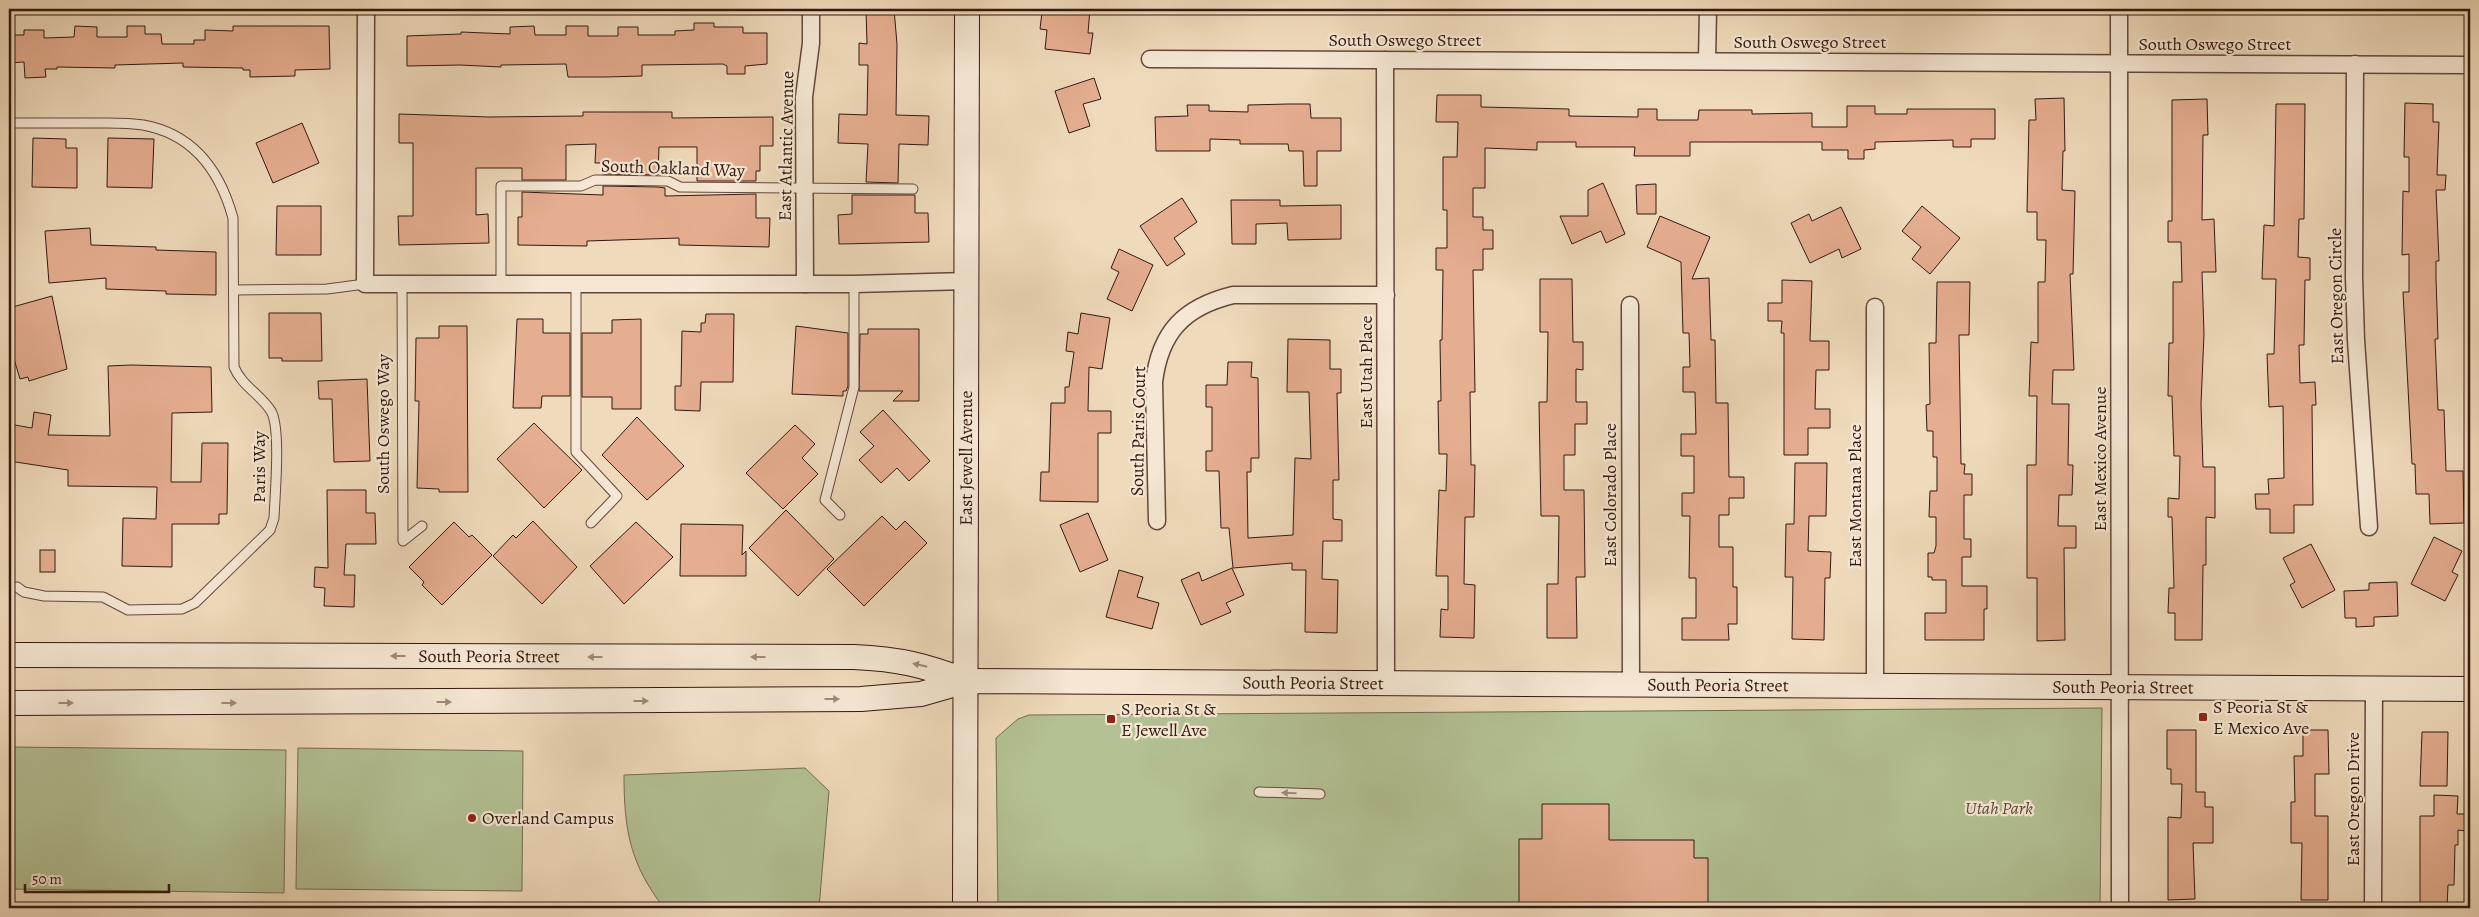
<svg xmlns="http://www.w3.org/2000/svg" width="2479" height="917" viewBox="0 0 2479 917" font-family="Alegreya,serif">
<rect width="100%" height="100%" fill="#efdabb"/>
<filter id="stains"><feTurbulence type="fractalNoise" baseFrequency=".004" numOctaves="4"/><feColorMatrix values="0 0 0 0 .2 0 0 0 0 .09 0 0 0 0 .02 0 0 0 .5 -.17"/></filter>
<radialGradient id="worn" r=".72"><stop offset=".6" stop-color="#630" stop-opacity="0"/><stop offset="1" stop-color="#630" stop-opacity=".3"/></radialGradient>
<g fill="#b3c194" stroke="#746c52">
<path d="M2102 708 2100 908H998L996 738 1018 719 1029 715Z"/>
<path d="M9 747 286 750 284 893 9 889Z"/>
<path d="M298 748 523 751 522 891 296 889Z"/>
<path d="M805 768 829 791 819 908H664C630 864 624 830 624 775Z"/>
</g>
<g fill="#e6ae91" stroke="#34180f">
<path d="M866 9H894L897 44 896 115 929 116 928 145 899 144 898 183 866 182 868 144 838 143 839 114 867 115 868 65H859V43L867 44Z"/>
<path d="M1051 9H1090L1088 33H1093L1090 54 1045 49 1047 30 1040 29 1042 12 1051 13Z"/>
<path d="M694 23H714V27H743V33H767V64L745 66V74H727V66L723 64 642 65V76L605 77H568L566 64 501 65V67L460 65 407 66V36L461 34V32L510 34V27L534 26 535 35H566V26H588V36H618V27H638V35H675V31L694 30Z"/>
<path d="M75 26 97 27V37H127V26H145V34H161L162 44H194V40H205V30L233 31V26H329L330 69 295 70V76L250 77V70H243V68L183 67V63L115 65V68L57 67V69H45L46 77 25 78 24 62 9 63V35H24V30H44V38L74 37Z"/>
<path d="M1094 78 1101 99 1083 104 1090 126 1069 133 1055 91Z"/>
<path d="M1437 95H1481V107L1569 109V116L1638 117V109H1657V120H1698L1699 110H1752V114L1812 113V127H1847V106H1875V114H1907V109H1995V139H1971V147H1953V140L1875 142V149L1864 150V159H1848V150H1822V142H1690V156H1634L1635 147H1576V142H1537V150L1485 148V188H1473V217H1483V230H1493V249H1483V270H1473L1475 392H1470L1471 465H1475L1474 517H1465L1464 584 1475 585 1474 638 1440 637 1441 609 1448 610V576H1436L1439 490 1446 491 1447 454H1439L1438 401H1441L1440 340H1442L1443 270H1436V248H1447V210H1443V157H1457L1458 122H1436Z"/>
<path d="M2064 98 2065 151H2063L2062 190 2075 191 2073 274H2070L2074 370H2053L2052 404H2069L2068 465H2073L2072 495H2059L2058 526H2076V548H2064L2065 640 2037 641V578H2027V465H2036L2037 396H2029L2031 342 2038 343V282H2045L2046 240H2037V212H2027L2029 120H2036L2035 99Z"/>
<path d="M2207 99 2208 135H2203L2202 220 2214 219 2216 272H2202L2204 334 2201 404 2203 467H2215V518L2206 517V565H2203L2202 640H2175V613H2168L2169 588H2174L2172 517H2168V498L2179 499 2180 456H2174L2172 396H2168L2169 343H2173V282H2182L2181 242H2168V221H2172V100Z"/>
<path d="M2405 103 2433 104V122H2439L2437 175H2446L2445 190H2436L2439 261H2436V278L2438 339H2435L2438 410H2444L2446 471H2463L2464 523 2430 524 2429 494H2416L2415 464H2412L2403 292H2409V254L2402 255 2403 191 2409 192V157H2404Z"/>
<path d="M1288 104H1310L1311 118H1341V151H1317V186H1304L1303 151H1289L1288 144H1240V140L1210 139V151H1156L1155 117 1188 116 1187 105H1209V111L1248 112V105Z"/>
<path d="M2276 104H2305L2304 219H2299L2298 257 2310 258V280H2305L2304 345H2299L2300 383 2315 382 2316 405H2312L2313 505H2294V533H2270V509H2256L2255 494H2269L2268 479 2284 478 2283 406 2269 407 2267 354H2274L2276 279H2262L2264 225 2274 226Z"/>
<path d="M583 112H672V118L773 117V146H760V171H756V181H697V147H659L658 175 603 174V163H595L596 144 566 145V180H522V168H476V215L488 214 489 243 399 245 398 216H413V143H399V114L489 117 583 116Z"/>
<path d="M302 123 319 163 273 183 256 143Z"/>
<path d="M33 138 66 139V148H77V188L32 187Z"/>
<path d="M108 138 154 139 152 188 107 187Z"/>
<path d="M1603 183 1625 234 1606 243 1601 231 1572 244 1560 216H1588V190Z"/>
<path d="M1656 184V214H1637L1636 185Z"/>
<path d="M603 186 658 187 665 188V196L756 194V218H770L769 247 679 245V238L587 241V246L518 245V217H522V192L603 195Z"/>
<path d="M852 195H915V213H928L929 242 839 244 838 215 852 214Z"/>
<path d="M1182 198 1197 222 1174 238 1185 254 1167 266 1140 226Z"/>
<path d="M1231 200H1280V206L1341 205V239L1288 240 1287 223 1256 224V244H1232Z"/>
<path d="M277 206H321V255H276Z"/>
<path d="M1922 206 1960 238 1930 274 1912 259 1921 247 1902 231Z"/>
<path d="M1841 207 1861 249 1842 258 1839 249 1810 263 1791 223 1809 214 1812 221Z"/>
<path d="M1660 216 1710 237 1692 279 1709 278 1711 340H1715L1716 403H1728L1729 477H1744V498H1729V515H1719V547H1733V587H1737V624H1728L1729 640H1682V618H1696V578H1689L1690 516H1682V493H1694V456H1681V434H1696L1695 392H1683V367H1690L1689 333H1683L1681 262 1647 247Z"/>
<path d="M90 228 91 245 156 247V250L216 252V295L166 294V291L106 289V278L49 283 45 231Z"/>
<path d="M1119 249 1153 265 1132 311 1107 299 1119 272 1111 268Z"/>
<path d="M1540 279H1572L1573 342H1583V370L1576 369V402H1587V424H1575V455H1564V490H1584L1585 577H1576L1577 638H1547V584H1558L1559 516H1541L1539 402H1547L1548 332H1540Z"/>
<path d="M1782 280 1812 281 1810 341H1829V370H1816L1815 409H1830V428H1808V455H1784V333H1781L1782 321H1768V303H1782Z"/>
<path d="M1937 282H1970L1969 335H1959L1961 464H1965L1964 474H1972V495H1964V539H1971V557H1962V586H1987V609H1984V640H1925V613H1946V580H1932V577H1928V553H1934L1936 546V517H1929L1930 491H1937V457H1933V431H1927L1926 405 1930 404 1929 343H1936Z"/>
<path d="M52 296 67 369 29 381 28 377 20 379 9 342 14 340 9 320V308Z"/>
<path d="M269 313H321L322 361H282V358H269Z"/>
<path d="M1081 313 1110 318 1102 369 1089 367 1088 411H1111V433H1098V502L1040 501 1041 472H1049L1051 403H1065V387H1069L1074 352 1066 351 1068 332 1078 334Z"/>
<path d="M706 314H734L733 382H701L700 411 675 410V386H681L682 331 701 332V323H705Z"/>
<path d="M517 319H543V333H570V396H542L541 408H513Z"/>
<path d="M641 319V409H612V397H582V333H612V320Z"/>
<path d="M439 326H467L468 492H439V489L417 488 419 401H415L416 338H439Z"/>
<path d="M796 326 848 333V386L846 391H843V396L792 394Z"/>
<path d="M868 329H919V401H893L903 391H859L860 334H868Z"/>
<path d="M1288 339 1330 340V369H1341V393H1337L1339 480H1333V519L1342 520V541H1323L1322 579 1338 580 1337 633 1305 632 1306 570H1292V563L1233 568 1229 528H1221L1219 471H1206V451H1212V407H1206V385H1227L1228 362H1252L1251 377 1258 378 1259 458H1251V472H1247L1248 538 1293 535 1295 458 1311 459 1309 392H1287Z"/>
<path d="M131 365 211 367 212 412 172 413 171 482H201L202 443H228L227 514H219V524H172V567L122 566 123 518 156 519 157 487 68 486V470L9 461V424L32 428 34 412 51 415 48 435 110 436 108 366Z"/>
<path d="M367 379 370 461 334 462 332 399H319L318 381Z"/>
<path d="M883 410 930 461 909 481 897 468 881 483 859 460 874 446 860 432Z"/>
<path d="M637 417 684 466 647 500 602 455Z"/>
<path d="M534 423 582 470 544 508 497 459Z"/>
<path d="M795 425 815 444 802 458 818 474 783 509 746 473Z"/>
<path d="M1795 463H1827L1826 516H1809L1808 551 1831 552 1830 578H1825L1824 640 1792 639 1793 577H1785L1786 524H1794Z"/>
<path d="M327 490H366V513H375L376 544H346L344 575H355L354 607 324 606 325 588 314 587 315 567 328 568Z"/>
<path d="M786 510 834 559 798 596 749 548Z"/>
<path d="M1088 513 1108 560 1080 572 1060 525Z"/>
<path d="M882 516 896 530 905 521 927 543 864 606 827 569Z"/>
<path d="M533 521 577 567 542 604 493 556 513 535 516 538Z"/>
<path d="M454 522 469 537 472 535 492 555 442 605 422 585 424 582 409 567Z"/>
<path d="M636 522 673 557 624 604 590 566Z"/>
<path d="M681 524 743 525 742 555 746 551V576H680Z"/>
<path d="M2434 537 2462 551 2452 572 2458 575 2445 601 2411 584Z"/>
<path d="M2311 544 2335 590 2302 608 2290 585 2295 582 2283 558Z"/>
<rect x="40" y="550" width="15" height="22"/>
<path d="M1232 568 1244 595 1226 603 1231 612 1201 625 1181 580 1199 572 1202 581Z"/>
<path d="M1119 570 1143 577 1137 597 1159 603 1152 629 1106 617Z"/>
<path d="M2397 582 2398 616 2374 617V626L2356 627V618H2345L2344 591 2369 590V583Z"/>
<path d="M2167 730H2196V792H2205V807H2213V843H2193L2195 899 2168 900V817L2181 818 2182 784H2171V769H2167Z"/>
<path d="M2303 730H2328L2329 774H2315V816H2328V900H2301L2302 843H2291V802H2295L2294 756H2303Z"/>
<path d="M2422 732H2448L2447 786H2420Z"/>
<path d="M2434 795 2458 796 2457 814H2466V831L2458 830V845H2455L2454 885H2448L2447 908H2420V816H2434Z"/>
<path d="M1542 804H1609V840H1694V858H1708V908H1519V839H1542Z"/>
</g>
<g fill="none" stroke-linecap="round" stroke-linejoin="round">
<g stroke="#63483a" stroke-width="11">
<g id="lane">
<path d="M9 123C36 123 62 123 89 123 107 123 126 122 143 125 194 134 220 171 233 218L234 367C242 386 260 394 271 411 281 428 275 494 274 518L270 530 195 603 182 609 128 610 103 597 44 596 24 592 17 587"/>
<path d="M402 283 403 541 422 526"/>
<path d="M501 283V186H581L595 180 668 181 680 187 913 189"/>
<path d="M576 284V452L617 496 591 523"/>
<path d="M234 290 327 289 365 284"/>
<path d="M840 515 825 500 854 387V284"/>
<path d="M1259 792 1320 794"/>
</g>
</g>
<g stroke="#63483a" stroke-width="19">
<g id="street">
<path d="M366 9 365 284H854L967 281"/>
<path d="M2119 9 2120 908"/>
<path d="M1150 59 2470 65"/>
<path d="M1385 60 1386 684"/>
<path d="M1707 61 1708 9"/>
<path d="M2355 64 2354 277 2356 340 2369 527"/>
<path d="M805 284 804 97 811 43V9"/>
<path d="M1630 305 1631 685"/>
<path d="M1875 307V686"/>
<path d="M1157 521 1154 382C1160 332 1184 307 1233 295H1386"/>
<path d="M2373 908 2374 689"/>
</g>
</g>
<g stroke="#34180f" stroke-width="26">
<g id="secondary">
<path id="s1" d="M9 655 854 657C899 659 924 665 966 681"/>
<path id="s2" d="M9 703 861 699 921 694 966 681 2470 689"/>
<path id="s3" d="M965 908 967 9"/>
</g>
</g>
<use href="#lane" stroke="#f5e7d3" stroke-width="9"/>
<use href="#street" stroke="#f5e7d3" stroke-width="16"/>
<use href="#secondary" stroke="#f5e7d3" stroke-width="24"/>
</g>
<defs><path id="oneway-solid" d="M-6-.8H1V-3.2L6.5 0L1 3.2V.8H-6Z" transform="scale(1.25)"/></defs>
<g fill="#9e8a7b">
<use href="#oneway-solid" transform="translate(398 656) rotate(-180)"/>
<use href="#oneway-solid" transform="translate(595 657) rotate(-180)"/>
<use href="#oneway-solid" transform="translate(758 657) rotate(-180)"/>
<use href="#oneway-solid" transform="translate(920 665) rotate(-167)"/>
<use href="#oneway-solid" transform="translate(832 699)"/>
<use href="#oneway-solid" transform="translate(641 701)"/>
<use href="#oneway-solid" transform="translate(444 702)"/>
<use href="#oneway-solid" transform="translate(66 703)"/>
<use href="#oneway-solid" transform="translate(229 703)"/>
<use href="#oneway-solid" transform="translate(1289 793) rotate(-179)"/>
</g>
<g fill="#8f2418" stroke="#f5e7d3" stroke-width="2">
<rect x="2198" y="712" width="10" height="10" rx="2.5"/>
<rect x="1106" y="714" width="10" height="10" rx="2.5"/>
<circle cx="472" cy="818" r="5"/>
</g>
<g text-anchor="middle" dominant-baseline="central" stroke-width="4.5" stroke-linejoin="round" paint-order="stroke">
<g font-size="18" fill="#34180f" stroke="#f5e7d3">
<text x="1405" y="40">South Oswego Street</text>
<text x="1810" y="42">South Oswego Street</text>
<text x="2215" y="44">South Oswego Street</text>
<text transform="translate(786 146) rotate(-89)">East Atlantic Avenue</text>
<text transform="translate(673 168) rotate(2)">South Oakland Way</text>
<text transform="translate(2336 296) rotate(-91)">East Oregon Circle</text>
<text transform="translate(1366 372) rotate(-90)">East Utah Place</text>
<text transform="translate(383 424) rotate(-90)">South Oswego Way</text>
<text transform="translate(1138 431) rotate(-89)">South Paris Court</text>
<text stroke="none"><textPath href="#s3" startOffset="450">East Jewell Avenue</textPath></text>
<text transform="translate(2100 459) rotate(-90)">East Mexico Avenue</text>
<text transform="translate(259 467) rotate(-90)">Paris Way</text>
<text transform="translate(1610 495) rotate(-90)">East Colorado Place</text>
<text transform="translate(1855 496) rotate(-90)">East Montana Place</text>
<text stroke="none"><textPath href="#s1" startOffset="480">South Peoria Street</textPath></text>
<text stroke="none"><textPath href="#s2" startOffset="1306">South Peoria Street</textPath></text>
<text stroke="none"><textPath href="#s2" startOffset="1711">South Peoria Street</textPath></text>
<text stroke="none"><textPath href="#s2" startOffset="2116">South Peoria Street</textPath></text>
<text transform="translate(2353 799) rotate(-90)">East Oregon Drive</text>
</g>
<g font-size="18" fill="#34180f" stroke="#f5e7d3" text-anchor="start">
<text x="2213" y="707">S Peoria St &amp;<tspan x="2213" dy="21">E Mexico Ave</tspan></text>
<text x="1121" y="709">S Peoria St &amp;<tspan x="1121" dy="21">E Jewell Ave</tspan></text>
<text x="482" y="818">Overland Campus</text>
</g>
<g font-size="18" font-style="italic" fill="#5a4b37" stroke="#f5e7d3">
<text x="1999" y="808">Utah Park</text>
</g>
</g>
<rect width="2479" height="917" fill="none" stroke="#efdabb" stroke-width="30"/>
<rect x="10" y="10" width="2459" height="897" fill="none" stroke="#34180f" stroke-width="2.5"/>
<rect x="15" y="15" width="2449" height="887" fill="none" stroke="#34180f"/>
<path d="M25 884v8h144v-8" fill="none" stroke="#34180f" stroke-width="2.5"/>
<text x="32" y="884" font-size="15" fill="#34180f" stroke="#f5e7d3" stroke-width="4" paint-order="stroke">50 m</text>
<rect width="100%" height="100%" filter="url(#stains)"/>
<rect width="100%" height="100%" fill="url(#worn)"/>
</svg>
